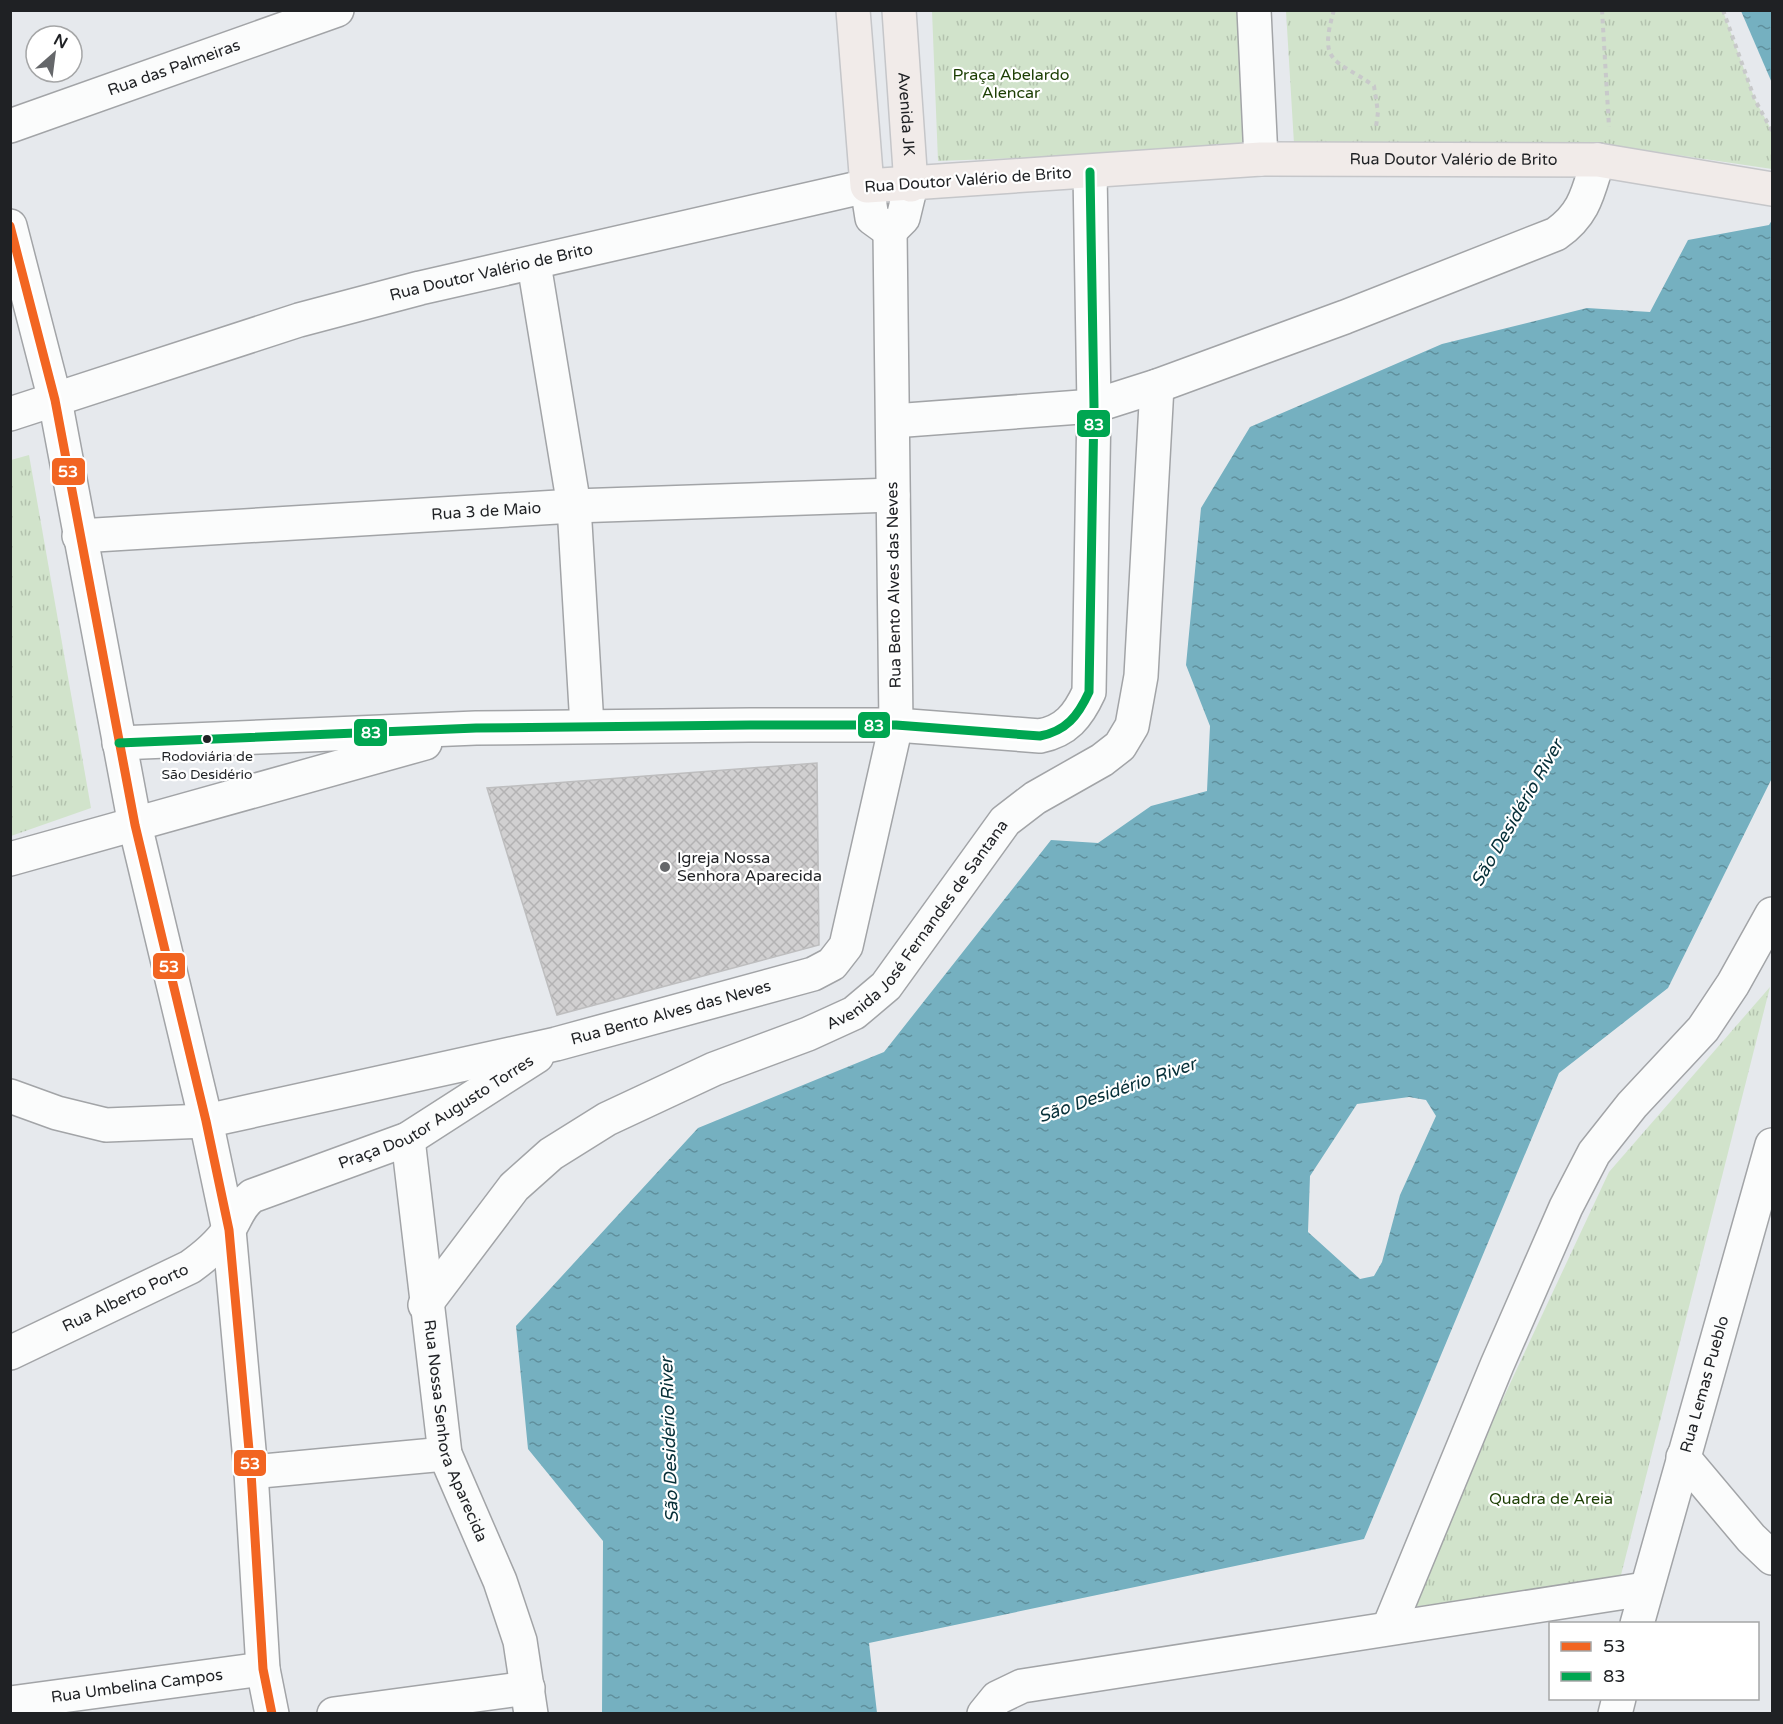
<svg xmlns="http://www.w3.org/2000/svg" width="1783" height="1724" viewBox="0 0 1783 1724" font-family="'Varela Round',sans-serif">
<defs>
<pattern id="park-tufts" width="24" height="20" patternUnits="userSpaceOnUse" patternTransform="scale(1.5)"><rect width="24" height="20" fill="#d1e3cb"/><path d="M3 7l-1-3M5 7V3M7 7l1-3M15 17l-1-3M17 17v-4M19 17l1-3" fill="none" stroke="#b3c2ae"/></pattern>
<pattern id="water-ripples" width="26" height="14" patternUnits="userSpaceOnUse" patternTransform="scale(1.5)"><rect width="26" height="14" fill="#75b0c0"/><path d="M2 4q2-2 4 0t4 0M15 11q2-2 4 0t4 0" fill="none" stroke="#5f8f9c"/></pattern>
<pattern id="building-cross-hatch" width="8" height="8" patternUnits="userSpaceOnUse" patternTransform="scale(1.5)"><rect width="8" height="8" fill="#d1d0d1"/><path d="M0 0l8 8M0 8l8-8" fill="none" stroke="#b3b2b3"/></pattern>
</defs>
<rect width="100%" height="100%" fill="#e6e9ed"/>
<g fill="url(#park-tufts)">
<path d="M932 11H1237L1243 150 938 161Z"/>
<path d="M1286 11H1723L1755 100 1772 131V169L1610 145 1294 144Z"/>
<path d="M29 455 91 808 11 836V460Z"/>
<path d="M1770 987 1620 1579 1405 1608 1609 1172Z"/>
</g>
<g fill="url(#water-ripples)" fill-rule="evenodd">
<path d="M1741 11H1772V83Z"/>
<path d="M1772 220V778L1668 988 1559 1073 1364 1539 869 1643 877 1713H602L603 1541 528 1449 516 1326 698 1128 884 1052 1051 840 1098 843 1151 806 1207 791 1210 726 1186 665 1201 508 1250 427 1442 344 1587 308 1650 312 1688 240 1769 225ZM1409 1097 1426 1100 1436 1116 1400 1195 1382 1262 1374 1276 1360 1279 1308 1232 1310 1176 1357 1104Z"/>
</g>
<path fill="url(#building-cross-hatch)" stroke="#bebebf" stroke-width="1.5" d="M817 763 819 945 557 1015 487 788Z"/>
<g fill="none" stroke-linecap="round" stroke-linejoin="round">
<g stroke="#a2a4a7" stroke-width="36">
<g id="minor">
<path d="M1254 10 1261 159"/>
<path id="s1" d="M10 126 337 10"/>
<path d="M10 226 55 400 135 825 206 1121 229 1230 251 1472 263 1669 272 1714"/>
<path d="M890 231 903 218 911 185"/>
<path d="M534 264 574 506 587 726"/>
<path id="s2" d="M10 414 299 320 420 288 867 186 872 218 890 231"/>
<path d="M893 421 1094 406 1157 386 1345 317 1556 234C1585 214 1588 192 1598 160"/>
<path id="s3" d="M79 536 574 506 893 495"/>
<path d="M119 743 476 728 750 725H896L1040 736C1066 731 1078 716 1089 692L1094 406 1090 172"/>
<path d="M10 859 425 743"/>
<path id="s4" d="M10 1096 57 1113 106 1125 206 1121 556 1044 813 974 832 964 846 946 896 725 890 231"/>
<path id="s5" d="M408 1139 445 1454 500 1581 520 1641 531 1714"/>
<path id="s6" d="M425 1305 514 1187 551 1154 607 1119 714 1069 808 1034 854 1013 886 986 1005 821 1035 798 1102 760 1120 746 1132 726 1141 676 1157 386"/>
<path id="s7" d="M10 1353 190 1267C204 1257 218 1246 228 1231 237 1217 239 1206 252 1196L408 1139 537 1056"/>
<path d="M1683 1457 1751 1538 1772 1558"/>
<path d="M251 1472 445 1454"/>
<path id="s8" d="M1637 1624 1772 1145"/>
<path d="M1389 1627 1497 1365 1566 1207 1594 1153 1632 1105 1703 1029 1733 984 1772 914"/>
<path id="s9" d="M10 1703 263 1669"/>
<path d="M334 1714 528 1688"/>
<path d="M984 1714 997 1698 1022 1686 1645 1589"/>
<path d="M1615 1714 1619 1698"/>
</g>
</g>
<g stroke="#c5c6c9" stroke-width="36">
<g id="major">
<path id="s10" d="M853 10 867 186 1261 159 1598 160 1772 189"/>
<path id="s11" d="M899 10 911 185"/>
</g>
</g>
<g stroke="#c8c9ca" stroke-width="4" stroke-dasharray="4.5 4.5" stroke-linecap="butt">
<path d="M1334 10C1318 65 1335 58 1374 86L1378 112 1376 127"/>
<path d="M1602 10 1609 127"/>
<path d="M1723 10 1755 100 1772 131"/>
</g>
<use href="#minor" stroke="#fbfcfc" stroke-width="33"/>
<use href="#major" stroke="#f1ebe9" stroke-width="33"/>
<g stroke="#fff" stroke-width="14">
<path id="bus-1" d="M10 226 55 400 135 825 206 1121 229 1230 251 1472 263 1669 272 1714"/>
</g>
<g stroke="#fff" stroke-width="14">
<path id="bus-2" d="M119 743 476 728 750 725H896L1040 736C1066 731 1078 716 1089 692L1094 406 1090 172"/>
</g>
<use href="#bus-1" stroke="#f26522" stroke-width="9"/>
<use href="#bus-2" stroke="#00a651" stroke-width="9"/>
</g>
<circle fill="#1f2124" stroke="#fff" stroke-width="2" cx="207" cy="739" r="5"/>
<circle fill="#65676a" stroke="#fff" stroke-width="2" cx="665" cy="867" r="6"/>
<g text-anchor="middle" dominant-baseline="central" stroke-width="4.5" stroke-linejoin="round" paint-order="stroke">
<g font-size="14" fill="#1f2124" stroke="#fff">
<text x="207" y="756">Rodoviária de<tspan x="207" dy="18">São Desidério</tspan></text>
</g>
<g font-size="16" fill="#1f2124" stroke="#fff">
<text stroke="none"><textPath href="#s1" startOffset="174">Rua das Palmeiras</textPath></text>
<text stroke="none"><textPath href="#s11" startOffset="104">Avenida JK</textPath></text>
<text stroke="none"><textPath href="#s10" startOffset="764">Rua Doutor Valério de Brito</textPath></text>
<text transform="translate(968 180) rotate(-4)">Rua Doutor Valério de Brito</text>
<text stroke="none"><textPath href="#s2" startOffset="502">Rua Doutor Valério de Brito</textPath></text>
<text stroke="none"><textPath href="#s3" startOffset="408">Rua 3 de Maio</textPath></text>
<text transform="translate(894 585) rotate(-91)">Rua Bento Alves das Neves</text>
<text stroke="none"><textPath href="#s6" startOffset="640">Avenida José Fernandes de Santana</textPath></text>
<text stroke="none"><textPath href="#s4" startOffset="678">Rua Bento Alves das Neves</textPath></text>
<text stroke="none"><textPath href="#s7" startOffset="498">Praça Doutor Augusto Torres</textPath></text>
<text stroke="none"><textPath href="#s7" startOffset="128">Rua Alberto Porto</textPath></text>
<text stroke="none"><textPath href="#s8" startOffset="249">Rua Lemas Pueblo</textPath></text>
<text stroke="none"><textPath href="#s5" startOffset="297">Rua Nossa Senhora Aparecida</textPath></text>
<text stroke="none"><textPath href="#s9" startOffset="128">Rua Umbelina Campos</textPath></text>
</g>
<g font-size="16" fill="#1c3e03" stroke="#fff">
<text x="1011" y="75">Praça Abelardo<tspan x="1011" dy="18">Alencar</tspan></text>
<text x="1551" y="1499">Quadra de Areia</text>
</g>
<g font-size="16" fill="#1f2124" stroke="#fff" text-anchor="start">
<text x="677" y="858">Igreja Nossa<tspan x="677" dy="18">Senhora Aparecida</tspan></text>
</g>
<g font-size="18" font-style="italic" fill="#062f38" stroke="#fff">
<text transform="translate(1517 813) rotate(-60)">São Desidério River</text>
<text transform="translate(1117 1090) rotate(-19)">São Desidério River</text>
<text transform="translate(669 1440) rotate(-92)">São Desidério River</text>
</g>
</g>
<g stroke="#fff" stroke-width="2">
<rect x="1076" y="409" width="35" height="29" rx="6" fill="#00a651"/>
<rect x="51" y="457" width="35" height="29" rx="6" fill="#f26522"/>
<rect x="857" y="711" width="34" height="28" rx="6" fill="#00a651"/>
<rect x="353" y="718" width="35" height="29" rx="6" fill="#00a651"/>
<rect x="152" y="952" width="34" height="28" rx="6" fill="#f26522"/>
<rect x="233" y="1449" width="34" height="28" rx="6" fill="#f26522"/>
</g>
<g font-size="16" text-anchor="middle" font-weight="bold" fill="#fff">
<text x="1094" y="430">83</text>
<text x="68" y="477">53</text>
<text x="874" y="731">83</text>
<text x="371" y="738">83</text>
<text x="169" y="972">53</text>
<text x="250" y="1469">53</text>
</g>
<rect width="1783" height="1724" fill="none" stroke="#1f2124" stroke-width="24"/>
<rect x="1549" y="1622" width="210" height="78" fill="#ffffff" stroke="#a5a6a7" stroke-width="1.5"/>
<rect x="1561" y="1642" width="30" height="9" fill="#f26522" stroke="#a5a6a7" stroke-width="1.5"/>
<text x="1603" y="1652" font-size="18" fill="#1f2124">53</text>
<rect x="1561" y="1672" width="30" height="9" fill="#00a651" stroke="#a5a6a7" stroke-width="1.5"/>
<text x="1603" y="1682" font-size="18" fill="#1f2124">83</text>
<g transform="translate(54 54) rotate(28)"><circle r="28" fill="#ffffff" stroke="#a5a6a7" stroke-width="1.5"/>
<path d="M0-4.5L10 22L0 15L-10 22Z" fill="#65676a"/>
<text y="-9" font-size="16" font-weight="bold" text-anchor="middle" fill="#1f2124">N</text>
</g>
</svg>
